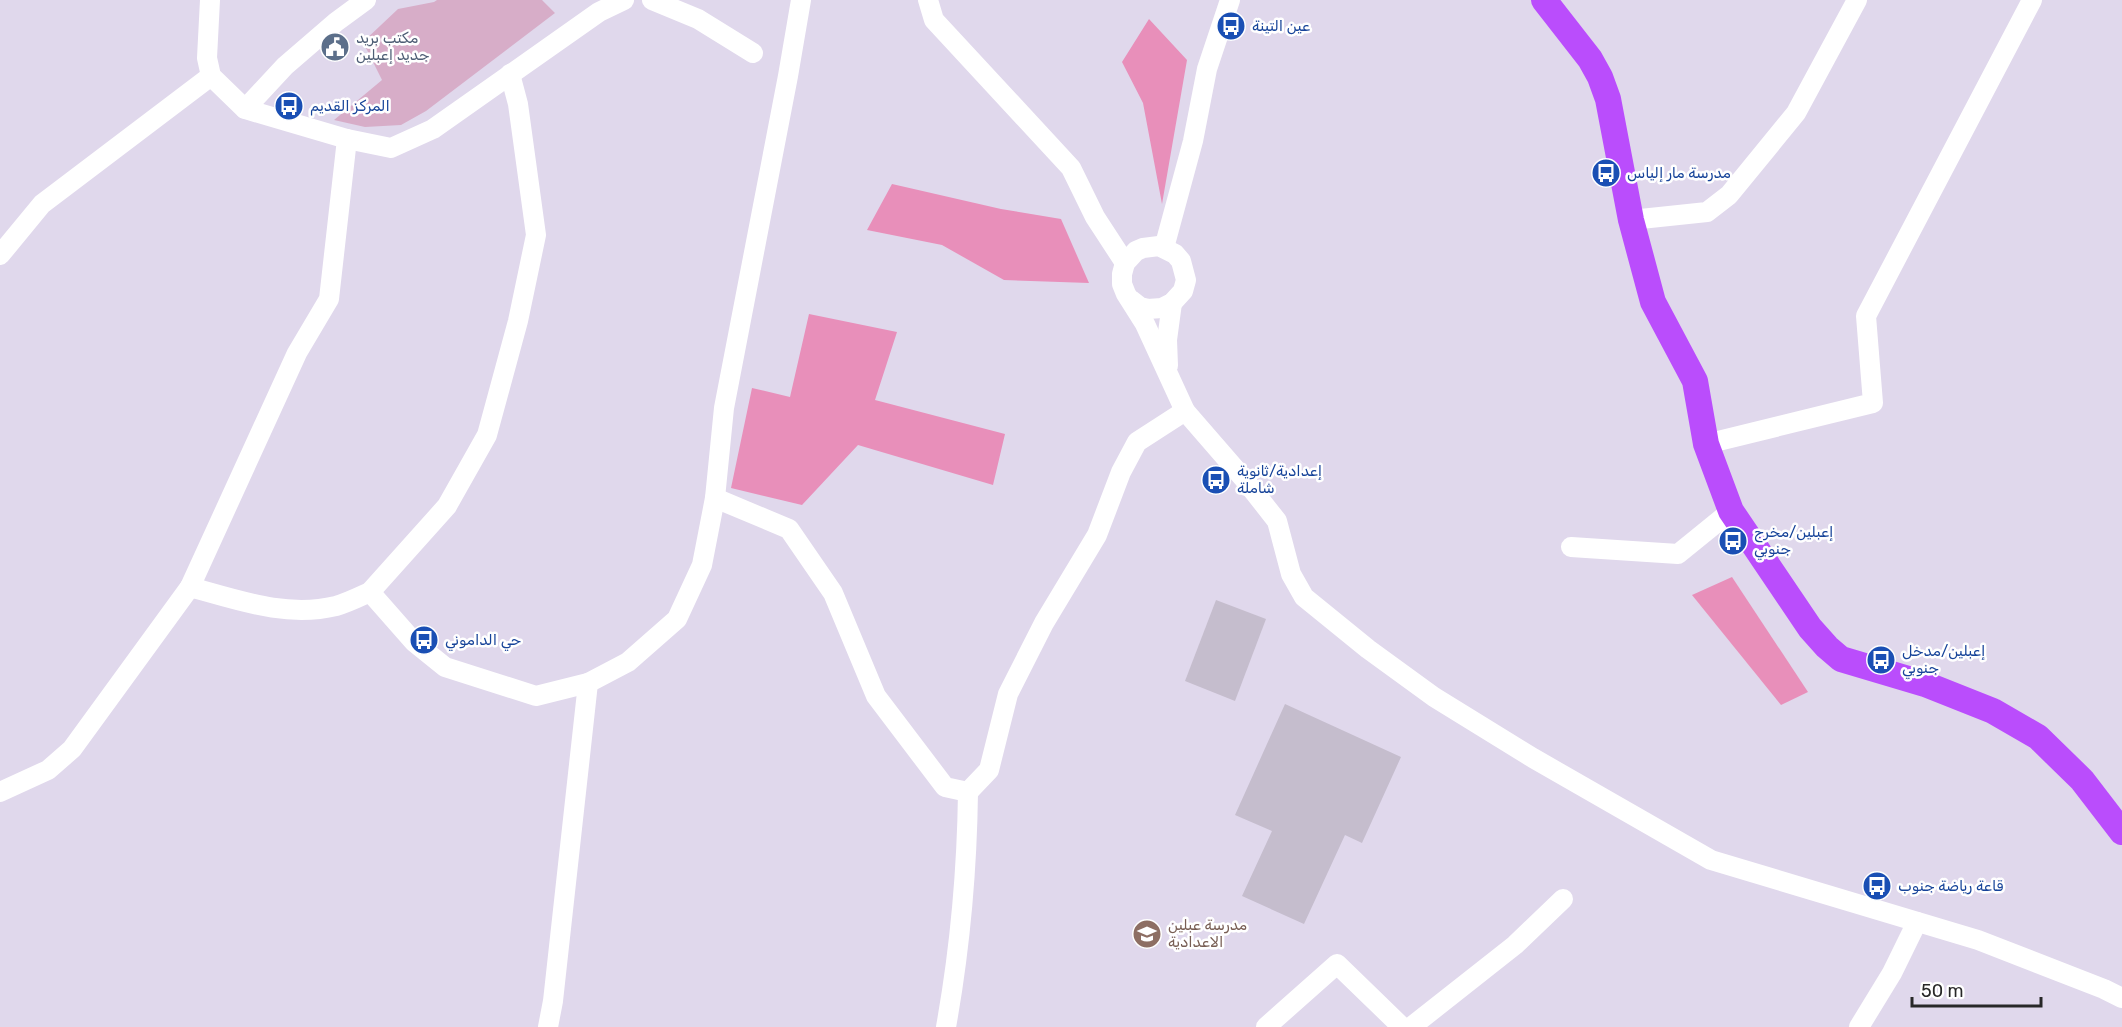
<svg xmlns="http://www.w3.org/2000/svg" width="2122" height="1027" viewBox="0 0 2122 1027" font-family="Rubik,Cairo,sans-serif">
<rect width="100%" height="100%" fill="#e0d8ec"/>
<g fill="#e88fba">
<path d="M1149 19 1187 60 1162 204 1143 103 1122 62Z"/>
<path d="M892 184 1001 209 1061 219 1089 283 1004 280 942 245 867 230Z"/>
<path d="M809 314 897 332 875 400 1005 434 993 485 858 445 802 505 731 488 752 388 790 397Z"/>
<path d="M1732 577 1808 692 1781 705 1692 595Z"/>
</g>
<path fill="#d7adc8" d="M437 0H542L555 13 426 111 401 125 365 127 334 120 382 80 363 42 398 9 434 2Z"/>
<g fill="#c5bdcd">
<path d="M1216 600 1266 619 1235 701 1185 681Z"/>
<path d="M1285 704 1401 757 1362 843 1345 835 1304 924 1242 896 1272 831 1235 815Z"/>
</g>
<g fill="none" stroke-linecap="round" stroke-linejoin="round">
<g stroke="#fff" stroke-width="20">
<path d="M210 0 207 58 211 76 245 109 347 139 391 148 433 129 599 12 624 0"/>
<path d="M652 0 698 19 753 53"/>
<path d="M928 0 934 20 1071 168 1095 217 1125 263"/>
<path d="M245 109 285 66 336 22 366 0"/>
<path d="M1631 220 1707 212 1729 195 1796 113 1857 0"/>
<path d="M1164 248 1193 141 1207 69 1230 0"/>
<path d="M0 255 42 204 211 76"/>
<path d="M1131 300 1140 307 1148 309 1162 308 1172 303 1183 291 1186 280 1181 261 1175 254 1159 246 1143 248 1136 251 1125 263 1122 274V284L1126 294 1145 324 1185 411 1244 479 1277 521 1291 574 1304 597 1368 649 1434 697 1533 758 1711 860 1978 940 2104 989 2122 998"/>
<path d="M1168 366 1167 340 1172 303"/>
<path d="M1706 444 1873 403 1866 316 2032 0"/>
<path d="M715 498 789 529 833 593 876 696 945 787 968 792 989 770 1008 694 1044 623 1097 535 1121 472 1137 442 1185 411"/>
<path d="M1571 547 1678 554 1731 511"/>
<path d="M190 587 297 353 329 299 347 139"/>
<path d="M370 592 447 506 487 435 518 321 536 235 518 104 510 74"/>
<path d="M0 792 48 770 72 749 190 587C238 600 286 618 336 606 347 603 359 597 370 592L414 642 445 667 536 696 588 683 628 662 677 619 702 565 715 498 724 408 788 76 801 0"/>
<path d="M548 1027 553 1001 588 683"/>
<path d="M946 1027C960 949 967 871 968 792"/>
<path d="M1266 1027 1337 964 1402 1027"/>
<path d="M1411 1027 1515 945 1563 899"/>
<path d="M1859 1027 1892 973 1917 922"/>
</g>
<path stroke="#ba4dfc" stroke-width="26" d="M1544 0 1590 59 1600 77 1608 99 1631 220 1653 302 1695 381 1706 444 1731 511 1810 628 1827 647 1841 659 1925 684 1993 711 2038 737 2082 780 2122 832"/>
</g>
<defs>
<g id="bus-disc" transform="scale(1.5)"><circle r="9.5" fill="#1a4fb4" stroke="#fff"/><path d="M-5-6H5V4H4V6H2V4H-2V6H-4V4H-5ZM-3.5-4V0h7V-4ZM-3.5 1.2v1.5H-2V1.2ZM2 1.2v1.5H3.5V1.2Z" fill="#fff"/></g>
<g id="civic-disc" transform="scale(1.5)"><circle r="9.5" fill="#5c6f8a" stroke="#fff"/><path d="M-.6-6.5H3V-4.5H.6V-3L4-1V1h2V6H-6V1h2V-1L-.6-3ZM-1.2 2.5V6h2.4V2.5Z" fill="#fff"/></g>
<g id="school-disc" transform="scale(1.5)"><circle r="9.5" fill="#8d6e63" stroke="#fff"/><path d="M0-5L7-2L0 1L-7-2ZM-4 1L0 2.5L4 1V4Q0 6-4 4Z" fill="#fff"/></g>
</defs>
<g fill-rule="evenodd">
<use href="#bus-disc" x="1231" y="26"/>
<use href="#civic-disc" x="335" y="47"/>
<use href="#bus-disc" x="289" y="106"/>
<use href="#bus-disc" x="1606" y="173"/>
<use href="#bus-disc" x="1216" y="480"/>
<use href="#bus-disc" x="1733" y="541"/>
<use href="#bus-disc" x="424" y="640"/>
<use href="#bus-disc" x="1881" y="660"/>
<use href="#bus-disc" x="1877" y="886"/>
<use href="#school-disc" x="1147" y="934"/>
</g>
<g text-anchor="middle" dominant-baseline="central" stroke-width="5" stroke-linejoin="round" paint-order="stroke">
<g font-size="15" fill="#164399" stroke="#fff" text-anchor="start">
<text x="1252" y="26">عين التينة</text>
<text x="310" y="106">المركز القديم</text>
<text x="1627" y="173">مدرسة مار إلياس</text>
<text x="1237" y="471">إعدادية/ثانوية<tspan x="1237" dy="17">شاملة</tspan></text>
<text x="1754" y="532">إعبلين/مخرج<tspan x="1754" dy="17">جنوبي</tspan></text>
<text x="445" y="640">حي الداموني</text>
<text x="1902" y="651">إعبلين/مدخل<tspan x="1902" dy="17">جنوبي</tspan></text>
<text x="1898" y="886">قاعة رياضة جنوب</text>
</g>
<g font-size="15" fill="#4e5e75" stroke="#fff" text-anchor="start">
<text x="356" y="38">مكتب بريد<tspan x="356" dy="17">جديد إعبلين</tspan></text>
</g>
<g font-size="15" fill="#785e54" stroke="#fff" text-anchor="start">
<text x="1168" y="925">مدرسة عبلين<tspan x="1168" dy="17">الاعدادية</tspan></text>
</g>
</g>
<path d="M1912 997v9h129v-9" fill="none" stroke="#282828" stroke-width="3"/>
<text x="1921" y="997" font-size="18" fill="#282828" stroke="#ffffff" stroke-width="4.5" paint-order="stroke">50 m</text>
</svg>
